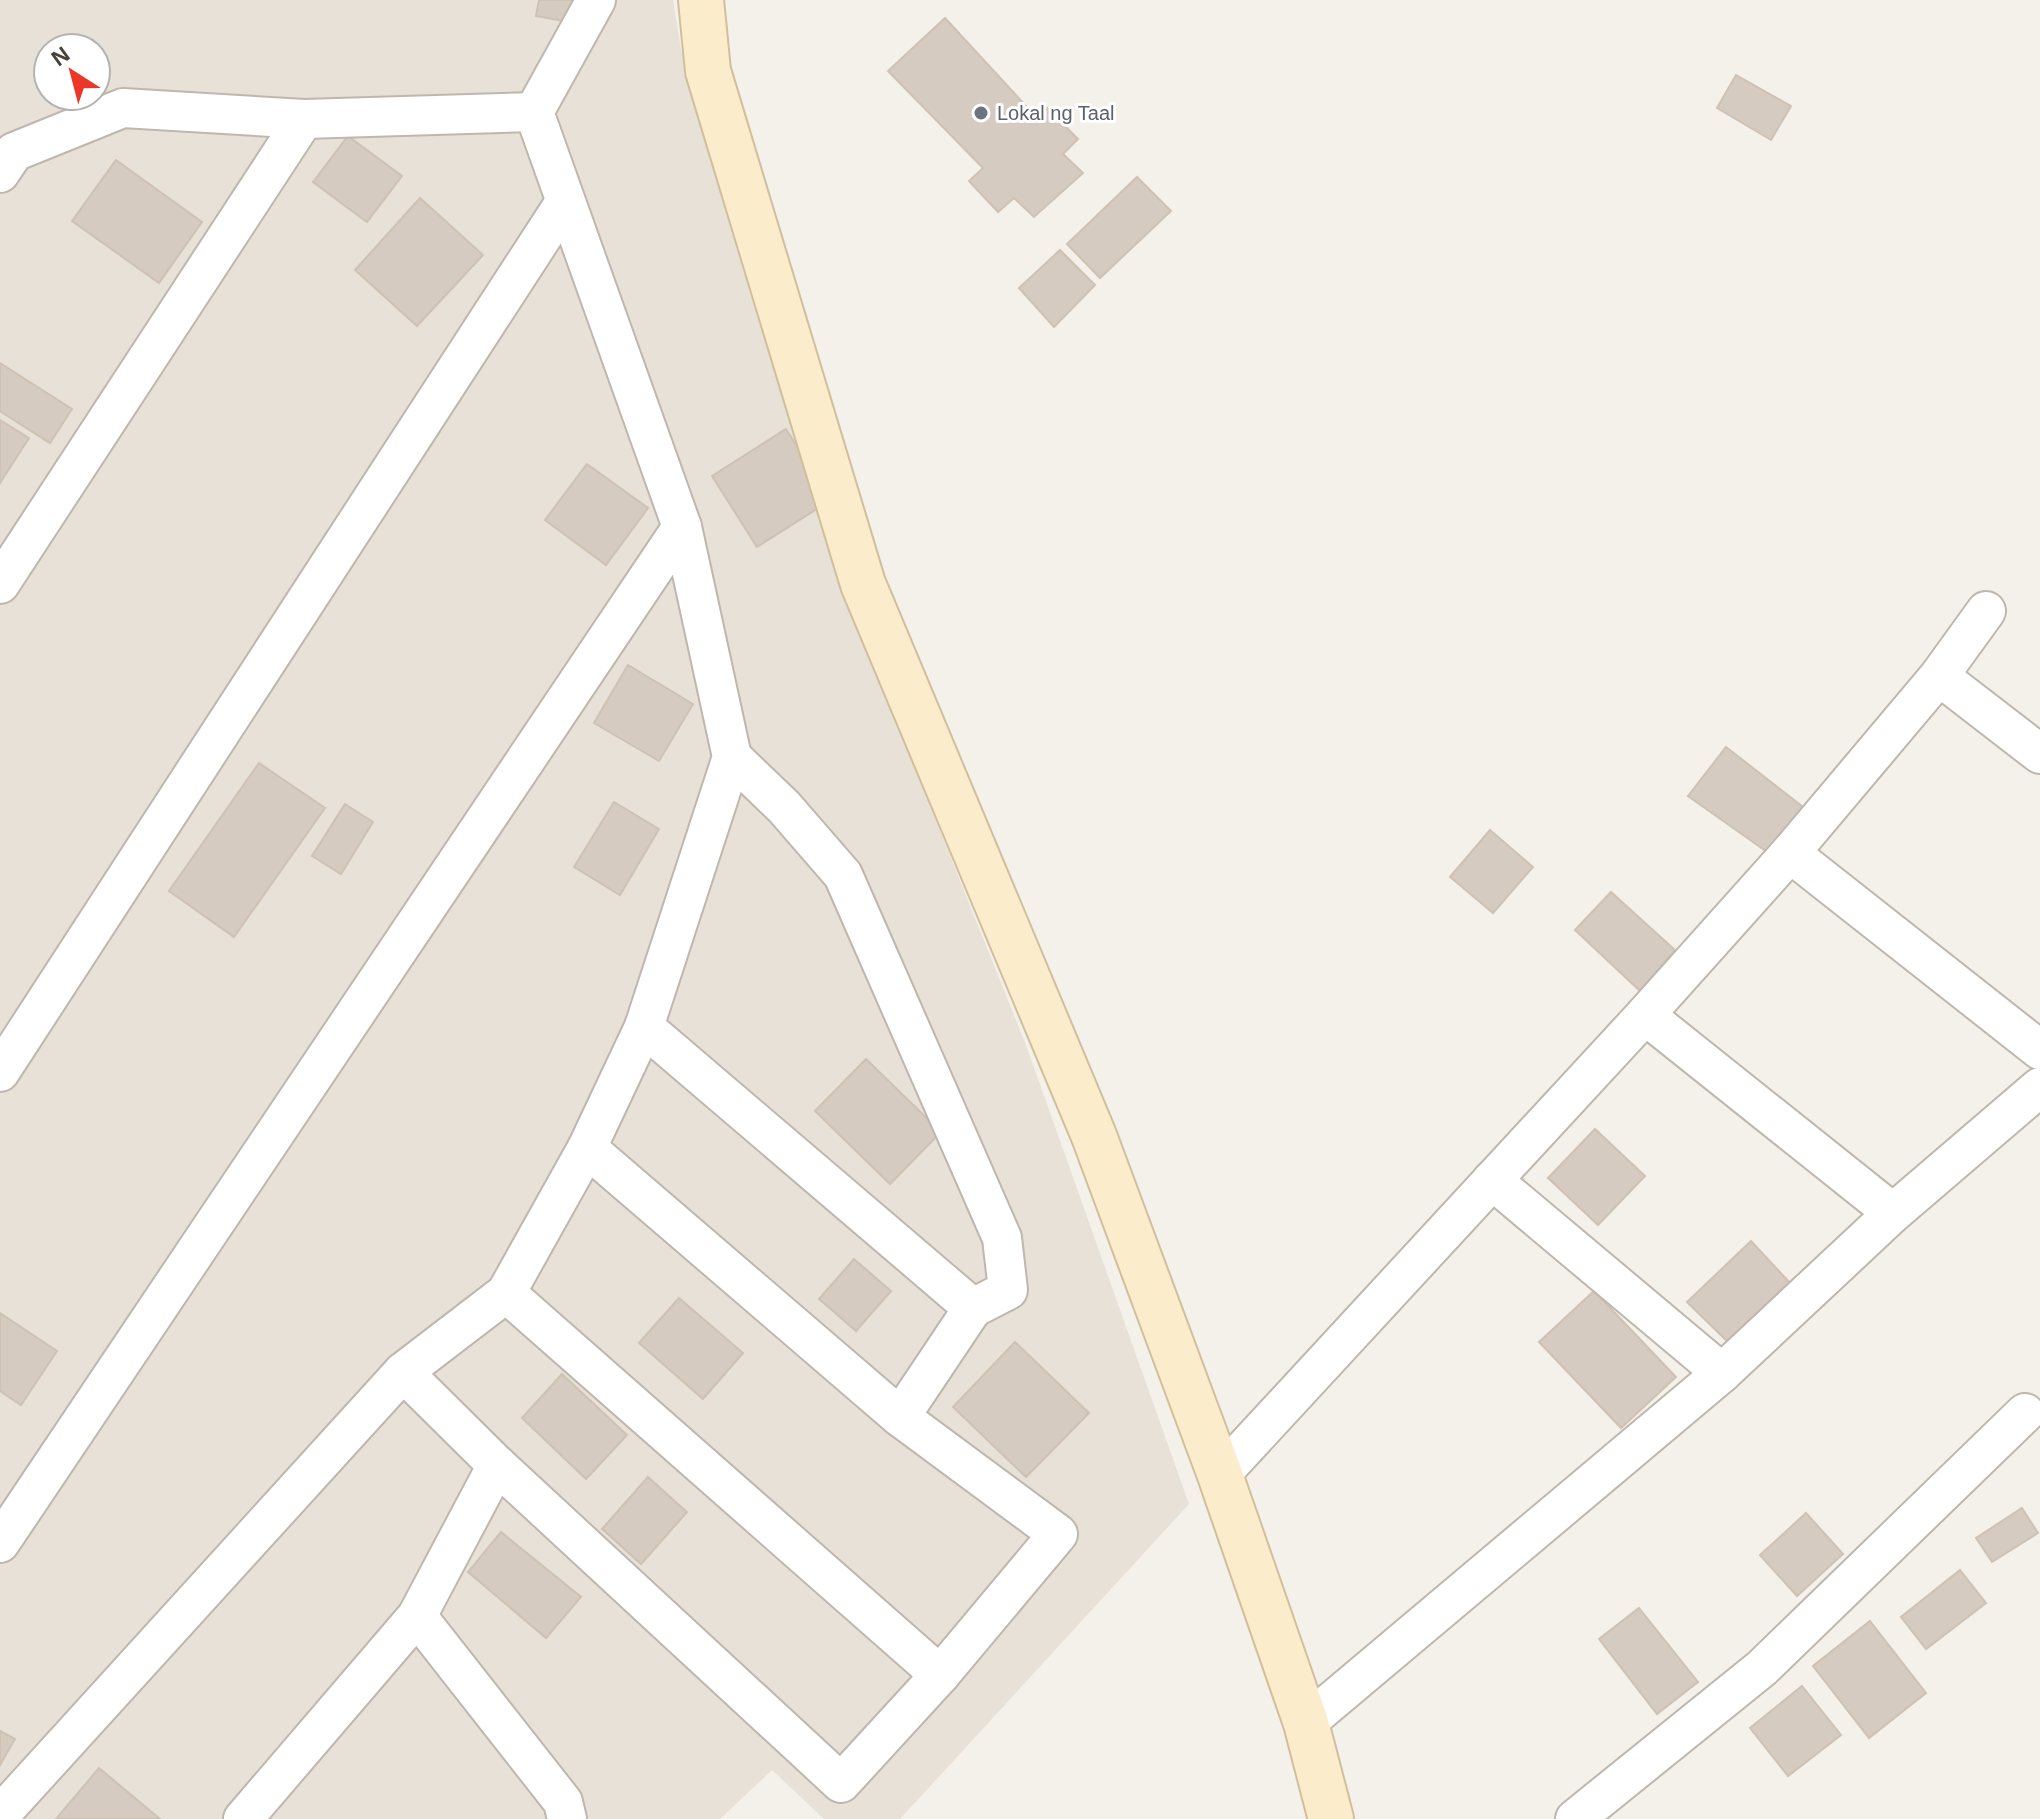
<svg xmlns="http://www.w3.org/2000/svg" width="2040" height="1819" viewBox="0 0 2040 1819" font-family="Helvetica,sans-serif">
<rect width="100%" height="100%" fill="#f4f0ea"/>
<path fill="#e7e1d8" fill-rule="evenodd" d="M0 0H673L681 50 823 526 930 806 1026 1045 1189 1504 900 1819H824L772 1770 720 1819H0ZM48 48H96V96H48Z"/>
<g fill="#d5cbc0" stroke="#cfc2b3" stroke-width="2">
<path d="M539 0H585L580 24 536 16Z"/>
<path d="M945 18 1037 118 1047 108 1078 139 1063 154 1083 173 1034 217 1014 198 998 212 969 181 983 168 888 71Z"/>
<path d="M1736 75 1791 106 1771 140 1717 108Z"/>
<path d="M348 136 402 176 367 222 313 182Z"/>
<path d="M116 160 202 222 159 283 72 221Z"/>
<path d="M1137 177 1171 211 1100 278 1067 244Z"/>
<path d="M420 198 483 255 417 326 355 270Z"/>
<path d="M1060 250 1095 285 1054 327 1019 288Z"/>
<path d="M0 363 72 409 50 443 0 411Z"/>
<path d="M0 420 29 438 0 483Z"/>
<path d="M786 429 831 500 757 547 712 476Z"/>
<path d="M587 464 648 508 606 565 545 520Z"/>
<path d="M628 665 693 704 659 761 594 723Z"/>
<path d="M1726 747 1803 807 1767 852 1688 796Z"/>
<path d="M259 763 325 808 234 937 169 891Z"/>
<path d="M614 802 659 829 620 895 574 867Z"/>
<path d="M345 804 373 822 341 874 312 856Z"/>
<path d="M1490 830 1533 867 1493 913 1450 877Z"/>
<path d="M1611 892 1675 950 1640 991 1575 930Z"/>
<path d="M866 1059 941 1132 890 1184 815 1111Z"/>
<path d="M1595 1129 1645 1176 1598 1225 1548 1178Z"/>
<path d="M1751 1241 1791 1284 1730 1344 1687 1302Z"/>
<path d="M854 1259 891 1291 856 1331 819 1299Z"/>
<path d="M1594 1291 1676 1377 1621 1428 1539 1342Z"/>
<path d="M679 1298 743 1353 703 1399 639 1343Z"/>
<path d="M0 1313 57 1351 21 1405 0 1391Z"/>
<path d="M1015 1342 1089 1413 1026 1477 953 1407Z"/>
<path d="M562 1374 627 1435 586 1479 522 1418Z"/>
<path d="M648 1477 687 1512 641 1564 602 1529Z"/>
<path d="M2022 1508 2038 1533 1992 1562 1976 1538Z"/>
<path d="M1806 1513 1843 1554 1797 1596 1760 1555Z"/>
<path d="M501 1532 581 1597 546 1638 468 1572Z"/>
<path d="M1960 1570 1986 1603 1926 1649 1901 1617Z"/>
<path d="M1639 1608 1698 1682 1657 1714 1599 1639Z"/>
<path d="M1870 1621 1926 1693 1869 1738 1813 1666Z"/>
<path d="M1802 1686 1841 1735 1788 1776 1750 1728Z"/>
<path d="M0 1731 15 1739 0 1765Z"/>
<path d="M99 1768 160 1819H56Z"/>
</g>
<g fill="none" stroke-linecap="round" stroke-linejoin="round">
<g stroke="#bfb7ad" stroke-width="42">
<g id="street">
<path d="M0 173 14 152 123 108 304 119 534 112"/>
<path d="M0 584 304 119"/>
<path d="M1939 676 2040 754"/>
<path d="M732 757 784 807 843 875 1002 1238 1008 1290 973 1308"/>
<path d="M1790 853 2040 1050"/>
<path d="M1645 1015 1893 1213"/>
<path d="M644 1027 973 1308 900 1417"/>
<path d="M0 1072 565 202"/>
<path d="M1492 1180 1722 1373"/>
<path d="M506 1293 940 1675"/>
<path d="M403 1372 497 1465 841 1783 940 1675 1058 1534 900 1417 587 1148"/>
<path d="M1220 1475 1645 1015 1790 853 1939 676 1986 611"/>
<path d="M0 1543 682 527"/>
<path d="M417 1616 563 1802 567 1819"/>
<path d="M1306 1723 1722 1373 1893 1213 2040 1087"/>
<path d="M0 1815 403 1372 506 1293 587 1148 644 1027 732 757 682 527 534 112 596 0"/>
<path d="M243 1819 417 1616 497 1465"/>
<path d="M1575 1819 1762 1668 2025 1413"/>
</g>
</g>
<g stroke="#d0bf9c" stroke-width="48">
<path id="secondary" d="M701 0 708 71 863 584 1094 1136 1220 1475 1306 1723 1331 1819"/>
</g>
<use href="#street" stroke="#fff" stroke-width="38"/>
<use href="#secondary" stroke="#fbeccc" stroke-width="44"/>
</g>
<circle fill="#6b7280" stroke="#fff" stroke-width="3" cx="981" cy="113" r="8"/>
<g text-anchor="middle" dominant-baseline="central" stroke-width="6" stroke-linejoin="round" paint-order="stroke">
<g font-size="20" fill="#5b616d" stroke="#fff" text-anchor="start">
<text x="997" y="113">Lokal ng Taal</text>
</g>
</g>
<g transform="translate(72 72) rotate(324)"><circle r="38" fill="#ffffff" stroke="#b5b3af" stroke-width="2"/>
<path d="M0-6L14 30L0 20L-14 30Z" fill="#ec3728"/>
<text y="-12" font-size="22" font-weight="bold" text-anchor="middle" fill="#474038">N</text>
</g>
</svg>
